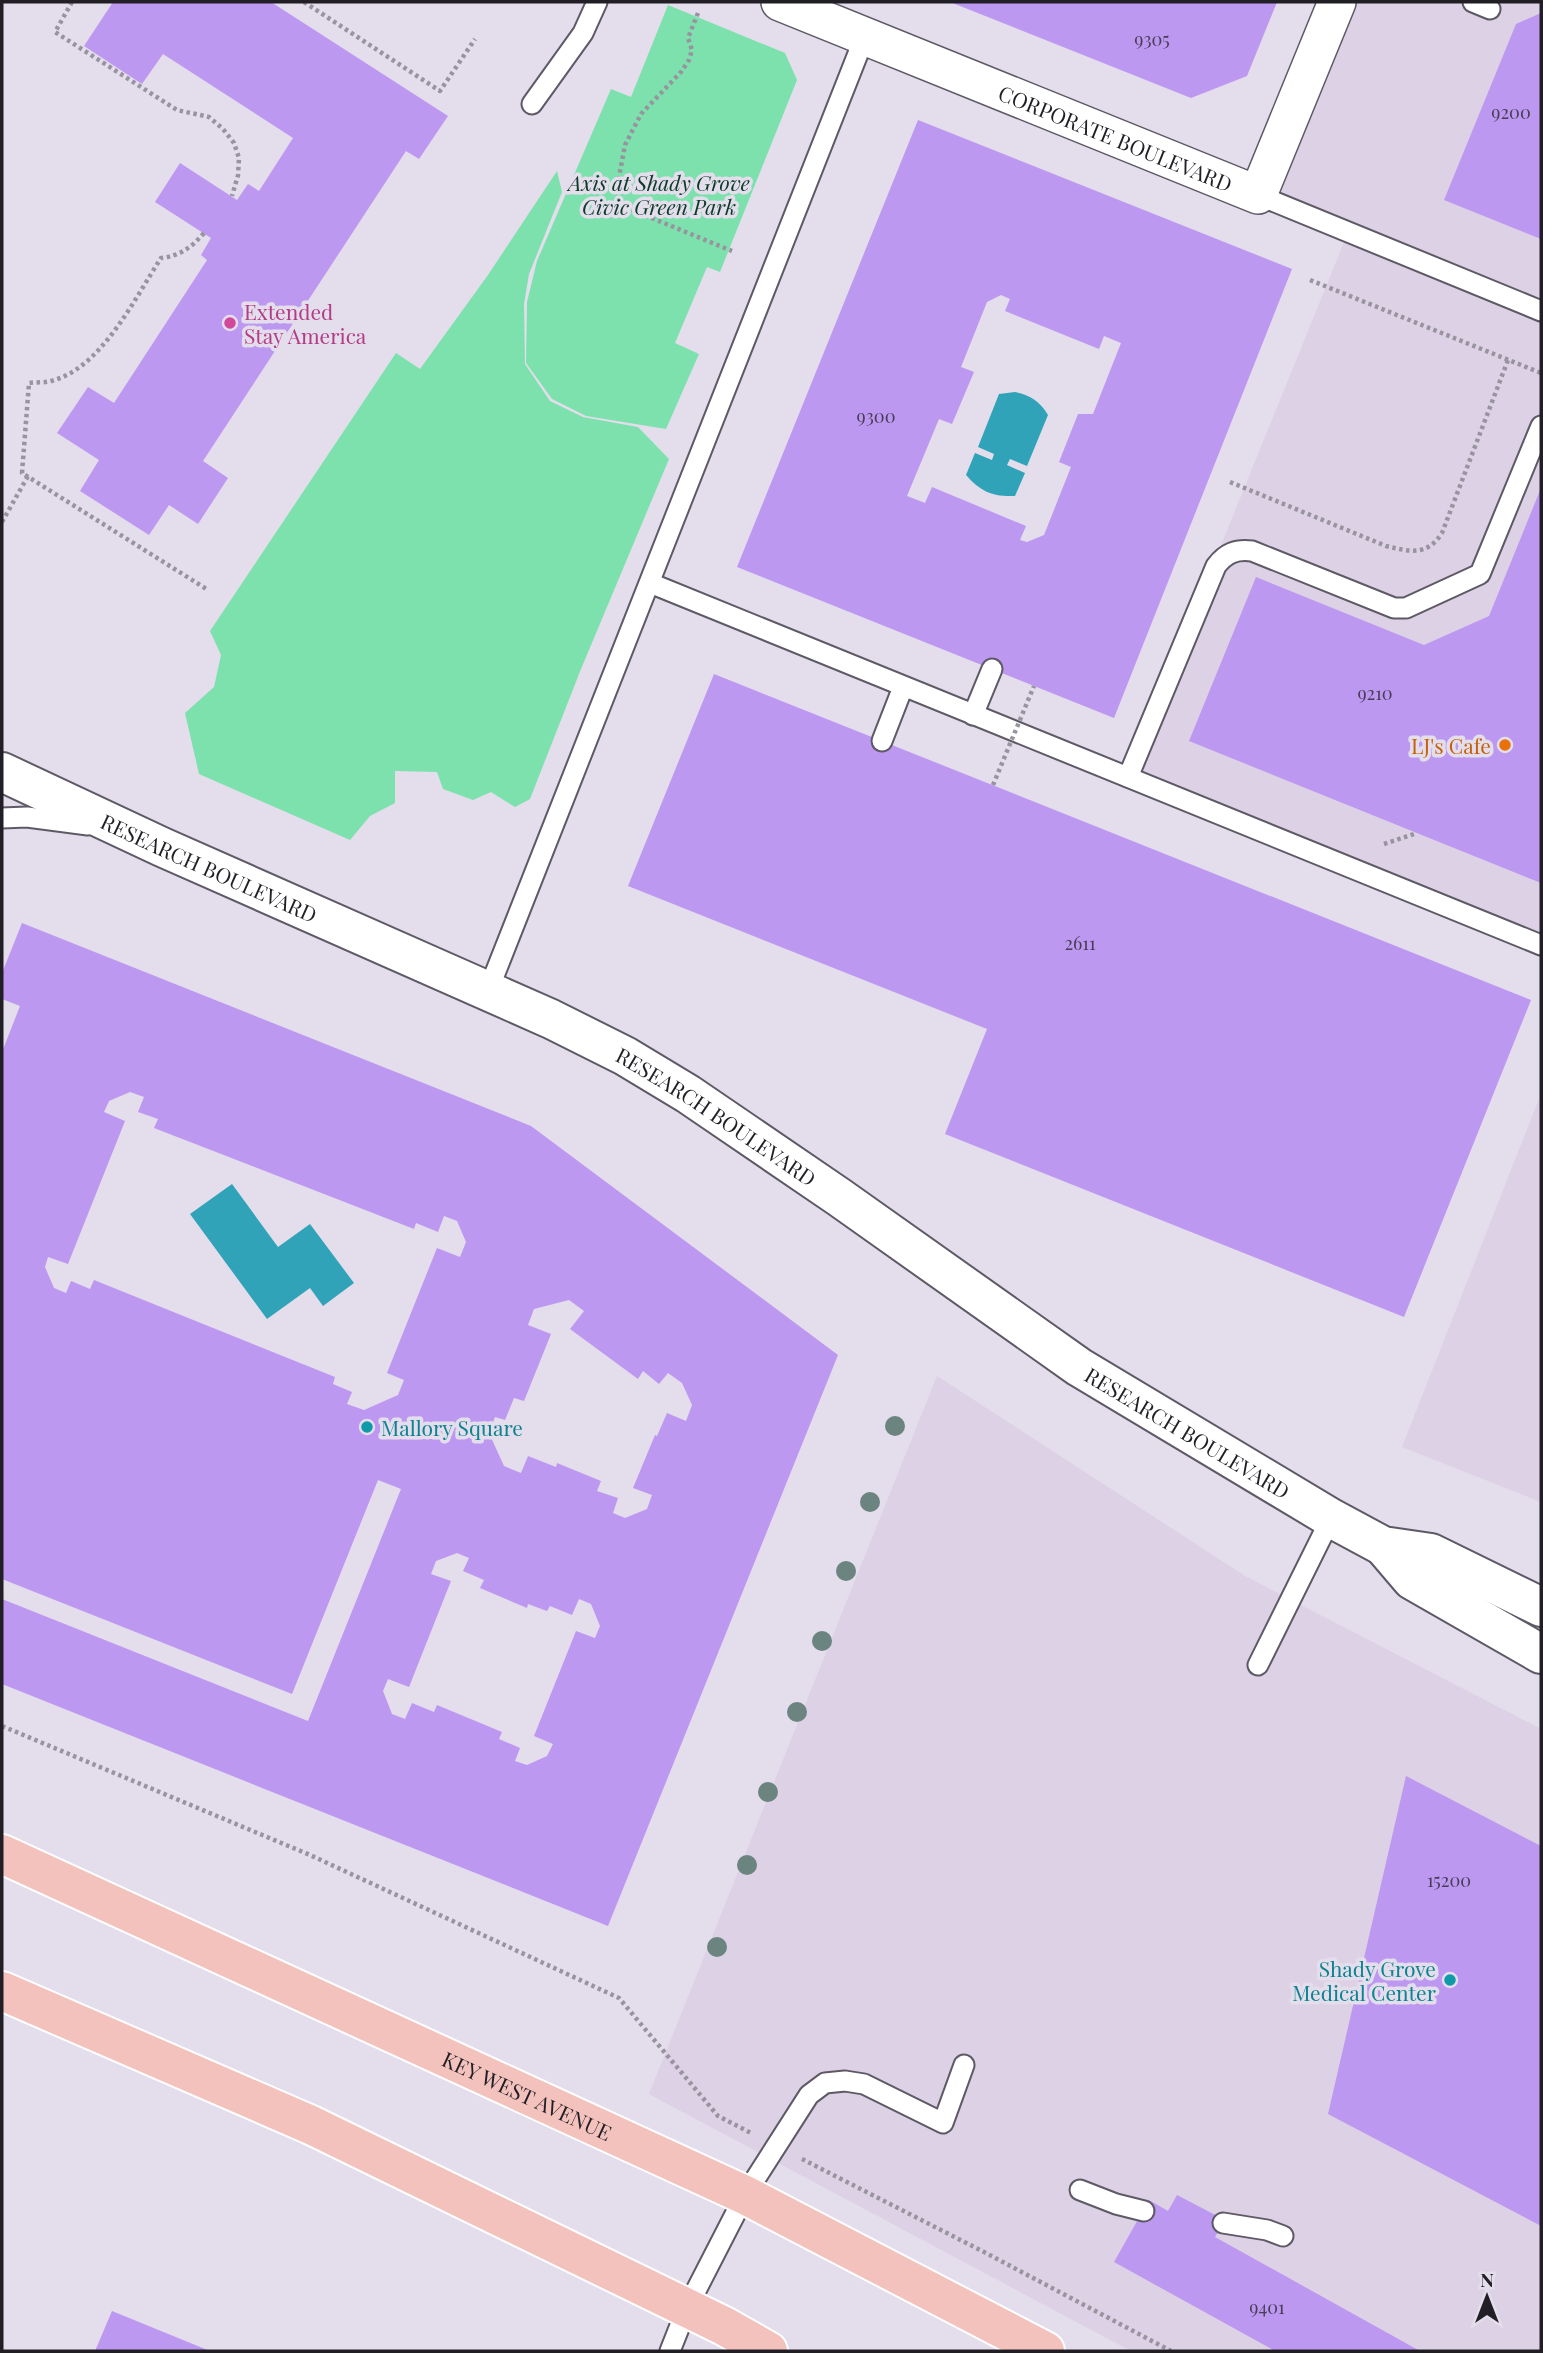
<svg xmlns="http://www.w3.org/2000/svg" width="1543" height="2353" viewBox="0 0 1543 2353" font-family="'Playfair Display',serif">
<rect width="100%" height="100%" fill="#e3ddec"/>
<g fill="#ddd1e5">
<path d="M1334 2H1541V944L1127 777 1347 235 1254 197Z"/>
<path d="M1541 1094V1502L1402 1447Z"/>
<path d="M937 1376 1245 1576 1541 1729V2351H1131L649 2094Z"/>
</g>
<g fill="#7de1ae">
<path d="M668 5 785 53 797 80 720 272 707 267 675 343 699 354 666 429 586 416 552 399 526 363 527 302 537 261 611 89 631 97Z"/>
<path d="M557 171 562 192 529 274 524 304 525 364 550 401 583 417 638 427 669 459 581 669 530 799 515 807 491 792 473 800 443 789 437 772 395 771V803L370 816 350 840 199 774 185 713 214 687 221 655 210 631 396 353 420 369 488 275Z"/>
</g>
<g fill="#31a3b8">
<path d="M1015 392C1030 395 1040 401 1048 415L1027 466 1010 459 1007 465 1025 473 1015 496C993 497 981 492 966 475L975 453 992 460 994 454 978 447 999 394Z"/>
<path d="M232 1184 278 1247 310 1224 354 1283 323 1306 310 1288 267 1319 190 1214Z"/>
</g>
<g fill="#bd98f0" fill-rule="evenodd">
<path d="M113 2H271L448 116 419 159 406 151 203 461 228 478 198 524 169 505 149 535 80 491 99 460 57 433 88 387 114 403 207 260 201 255 211 238 155 202 180 163 237 200 248 184 259 191 293 138 163 54 142 84 84 46Z"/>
<path d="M950 2H1277L1247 76 1191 98Z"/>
<path d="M1541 13V239L1444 200 1516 24Z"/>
<path d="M918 120 1292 269 1114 718 737 567ZM1001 295 1010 299 1005 311 1099 349 1104 336 1121 343 1093 414H1078L1059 462 1071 467 1044 535 1027 542 1020 540 1026 526 932 487 925 503 907 496 939 419 952 424 974 372 961 367 987 302Z"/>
<path d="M1541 488V883L1189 741 1256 577 1424 645 1489 616Z"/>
<path d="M714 674 1531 1000 1404 1317 945 1134 987 1029 628 886Z"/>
<path d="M22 923 531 1126 838 1355 608 1926 2 1684V1599L308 1721 401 1489 378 1480 292 1694 2 1579V1052L20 1006 2 999V973ZM130 1092 144 1097 138 1112 158 1119 154 1128 414 1229 416 1223 438 1232 444 1216 457 1221 466 1242 460 1257 437 1248 387 1373 404 1380 398 1395 364 1410 347 1404 352 1392 333 1384 335 1377 94 1280 90 1289 71 1281 66 1293 54 1288 45 1267 48 1257 68 1264 125 1121 104 1112 109 1101ZM569 1300 584 1311 570 1329 638 1379 643 1371 659 1384 668 1373 682 1383 692 1405 686 1421 667 1413 657 1436 655 1435 633 1488 652 1495 647 1509 625 1518 613 1513 618 1498 597 1491 601 1481 557 1463 556 1467 528 1456 521 1473 504 1466 489 1433 495 1417 505 1420 514 1398 524 1401 551 1334 528 1325 534 1309ZM457 1553 469 1558 463 1571 484 1580 480 1588 527 1608 528 1604 547 1611 550 1606 572 1615 579 1599 591 1604 600 1626 595 1638 576 1631 534 1736 553 1744 547 1756 527 1765 515 1761 520 1748 499 1739 502 1732 437 1705 434 1712 412 1703 405 1719 392 1714 383 1691 388 1679 409 1687 451 1581 431 1574 436 1561Z"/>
<path d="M1406 1776 1541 1846V2226L1328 2114Z"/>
<path d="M1177 2195 1225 2220 1215 2237 1420 2351H1275L1114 2262 1149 2200 1168 2211Z"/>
<path d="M112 2311 210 2351H95Z"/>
</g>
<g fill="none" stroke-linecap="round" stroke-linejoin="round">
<g stroke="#5d5965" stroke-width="23">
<g id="lane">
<path d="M1473 2 1490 9"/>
<path d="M532 104 583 33 597 2"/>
<path d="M1258 195 1541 311"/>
<path d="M650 583 1541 945"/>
<path d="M973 715 992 669"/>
<path d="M882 741 903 687"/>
<path d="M1128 777 1216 566C1226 553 1236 549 1252 551L1394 608H1406L1480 574 1541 426"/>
<path d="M2 818 27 817 88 825"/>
<path d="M488 991 865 36"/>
<path d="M1258 1665 1331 1518"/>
<path d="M1080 2190 1116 2204 1144 2211"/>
<path d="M1223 2223 1267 2230 1283 2236"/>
<path d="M670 2351 687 2308 745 2195 809 2095 825 2083 845 2081 864 2084 943 2123 964 2065"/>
</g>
</g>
<g stroke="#5d5965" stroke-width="40">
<g id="street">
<path id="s1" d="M780 2 1258 195 1337 2"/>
</g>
</g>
<g stroke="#5d5965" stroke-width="42">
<g id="secondary">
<path id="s2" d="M2 772 162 847 551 1019 625 1056 688 1094 839 1197 1079 1367 1331 1518 1383 1546 1431 1553 1541 1607"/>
<path d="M1383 1546 1412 1580 1541 1654"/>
</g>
</g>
<g stroke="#fff" stroke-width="42">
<g id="primary">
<path id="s3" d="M2 1854 745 2195 1045 2351"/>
<path d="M2 1991 311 2125 724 2326 768 2351"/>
</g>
</g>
<g stroke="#98949f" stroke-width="4.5" stroke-dasharray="3.5 3.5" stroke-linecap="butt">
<path d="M72 2 55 32 177 110 209 117 223 129 234 143 239 158 238 175 232 196"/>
<path d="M304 2 440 91 475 39"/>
<path d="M698 13 688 38 692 50 689 60 681 72 641 114 625 145 619 177 620 205 732 251"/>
<path d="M204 233C192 247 180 256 161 258 135 298 101 369 51 381 44 383 36 382 29 383L22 473 208 590"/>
<path d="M1310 280 1541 373"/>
<path d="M1230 482 1386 546C1411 552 1427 556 1442 533L1508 360"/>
<path d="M2 522 28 476"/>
<path d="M1384 844 1417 833"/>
<path d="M2 1726 310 1855 619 1998 718 2116 751 2133"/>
<path d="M802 2159 984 2252 1171 2351"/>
</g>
<use href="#lane" stroke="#fff" stroke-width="19"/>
<use href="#street" stroke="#fff" stroke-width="37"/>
<use href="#secondary" stroke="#fff" stroke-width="38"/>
<use href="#primary" stroke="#f3c2bd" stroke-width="38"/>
<path stroke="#98949f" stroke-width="4.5" stroke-dasharray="3.5 3.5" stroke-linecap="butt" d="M993 785 1034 686"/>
</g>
<g fill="#6c847f">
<circle cx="895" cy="1426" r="10"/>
<circle cx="870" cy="1502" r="10"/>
<circle cx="846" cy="1571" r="10"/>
<circle cx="822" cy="1641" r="10"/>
<circle cx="797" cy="1712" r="10"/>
<circle cx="768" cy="1792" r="10"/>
<circle cx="747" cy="1865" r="10"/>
<circle cx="717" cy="1947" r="10"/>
</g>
<circle fill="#d1479c" stroke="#e3ddec" stroke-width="2.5" cx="230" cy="323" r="7"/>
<circle fill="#e8710a" stroke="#e3ddec" stroke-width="2.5" cx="1505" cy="745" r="7"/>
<g fill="#0f9aa8" stroke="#e3ddec" stroke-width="2.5">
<circle cx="367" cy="1427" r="7"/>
<circle cx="1450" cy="1980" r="7"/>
</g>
<g text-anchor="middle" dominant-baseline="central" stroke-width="7" stroke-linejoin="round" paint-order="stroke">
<g font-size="18" fill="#483d58">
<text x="1152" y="39">9305</text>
<text x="1511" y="112">9200</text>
<text x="876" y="416">9300</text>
<text x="1375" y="693">9210</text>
<text x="1080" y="943">2611</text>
<text x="1449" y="1880">15200</text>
<text x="1267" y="2307">9401</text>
</g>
<g font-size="21" fill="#211f25" stroke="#e3ddec">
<text stroke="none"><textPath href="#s1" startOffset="362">CORPORATE BOULEVARD</textPath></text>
<text stroke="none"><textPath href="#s2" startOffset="228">RESEARCH BOULEVARD</textPath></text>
<text stroke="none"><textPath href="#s2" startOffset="794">RESEARCH BOULEVARD</textPath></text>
<text stroke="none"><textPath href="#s2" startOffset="1362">RESEARCH BOULEVARD</textPath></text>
<text stroke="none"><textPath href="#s3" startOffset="578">KEY WEST AVENUE</textPath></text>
</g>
<g font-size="21" font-style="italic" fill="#0b3b26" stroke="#e3ddec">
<text x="659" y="182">Axis at Shady Grove<tspan x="659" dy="24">Civic Green Park</tspan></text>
</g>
<g font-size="21" fill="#b23c85" stroke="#e3ddec" text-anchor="start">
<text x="244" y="311">Extended<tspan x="244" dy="24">Stay America</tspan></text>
</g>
<g font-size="21" fill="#c56008" stroke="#e3ddec" text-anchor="end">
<text x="1491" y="745">LJ's Cafe</text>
</g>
<g font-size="21" fill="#0d838f" stroke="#e3ddec" text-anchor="start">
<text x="381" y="1427">Mallory Square</text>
<text x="1436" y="1968" text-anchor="end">Shady Grove<tspan x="1436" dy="24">Medical Center</tspan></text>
</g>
</g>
<rect width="1543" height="2353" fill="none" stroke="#211f25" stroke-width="7"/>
<g transform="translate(1487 2297)" stroke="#e3ddec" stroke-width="5" paint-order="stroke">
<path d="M0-5L12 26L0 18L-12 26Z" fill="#211f25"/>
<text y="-10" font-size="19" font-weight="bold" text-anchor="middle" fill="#211f25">N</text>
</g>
</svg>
